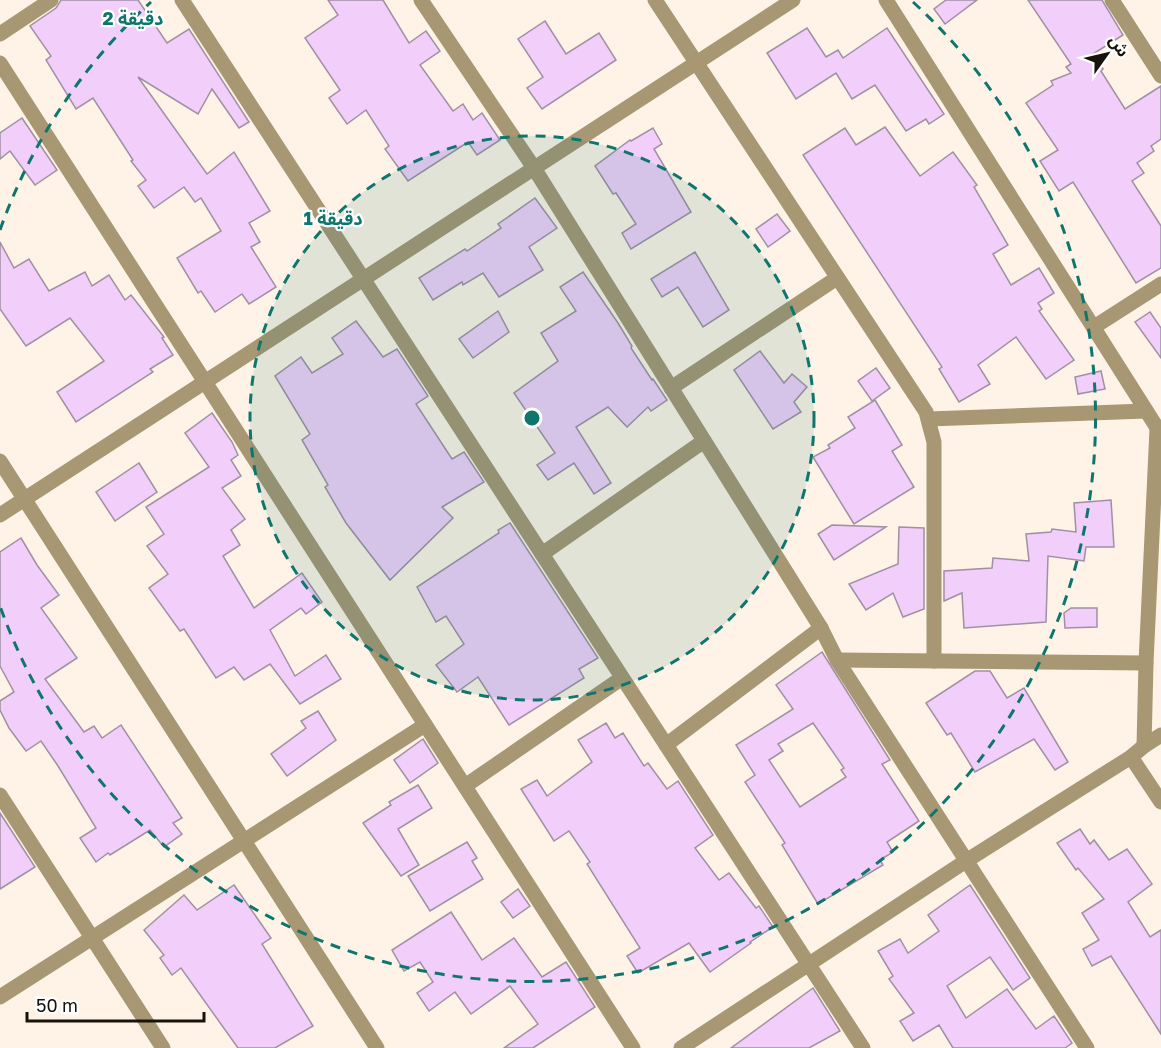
<svg xmlns="http://www.w3.org/2000/svg" width="1161" height="1048" viewBox="0 0 1161 1048" font-family="'Golos Text','Noto Sans Arabic',sans-serif">
<rect width="100%" height="100%" fill="#fef3e6"/>
<g fill="#f2cefa" stroke="#a090a4" stroke-width="1.5" fill-rule="evenodd">
<path d="M61 0H138L167 43 189 29 249 122 239 128 212 89 198 114 138 77 207 174 234 152 270 211 249 223 260 242 251 247 276 287 249 304 242 294 215 312 201 291 198 293 177 258 221 231 201 198 195 202 184 187 154 208 138 186 146 180 131 161 133 160 93 98 76 109 46 60 51 56 30 26 56 8Z"/>
<path d="M328 0H383L409 43 426 31 440 51 420 65 453 111 463 104 473 120 482 113 500 140 477 155 468 142 408 181 385 149 389 146 366 110 347 124 329 98 340 90 305 38 338 15Z"/>
<path d="M946 0H977L945 24 934 9Z"/>
<path d="M1028 0H1102L1123 35 1093 54 1103 69 1101 71 1125 109 1161 86V139L1151 146 1154 151 1137 163 1144 173 1132 181 1161 226V268L1136 283 1073 182 1059 191 1040 161 1058 150 1026 103 1053 85 1051 81 1071 73 1066 67 1071 64Z"/>
<path d="M545 21 566 54 599 33 616 60 542 109 527 88 543 77 518 39Z"/>
<path d="M807 28 826 57 838 50 843 58 887 28 944 114 929 124 926 119 906 131 875 85 852 99 836 73 796 99 767 53Z"/>
<path d="M22 118 57 170 35 185 10 151 0 159V133Z"/>
<path d="M885 127 920 176 953 152 977 185 974 187 1008 245 993 254 1011 285 1039 268 1054 293 1038 303 1042 309 1039 311 1074 360 1046 379 1016 337 978 365 990 384 959 402 939 369 942 367 803 155 845 128 856 145Z"/>
<path d="M653 128 662 144 654 149 691 212 631 249 622 233 636 224 616 193 613 194 595 166 630 140 631 141Z"/>
<path d="M535 198 557 228 529 247 543 270 499 297 483 273 463 285 462 282 433 300 419 278 465 249 467 251 501 228 498 224Z"/>
<path d="M777 214 790 231 768 247 756 229Z"/>
<path d="M0 242 14 268 29 259 49 291 85 272 92 286 109 275 125 300 131 295 164 337 162 338 173 355 150 369 153 372 76 422 57 392 104 361 70 318 26 346 0 309Z"/>
<path d="M695 252 729 310 703 327 678 287 662 297 651 279Z"/>
<path d="M583 272 618 323 632 346 631 348 652 380 653 379 667 400 651 411 648 407 627 427 608 407 576 427 611 483 594 494 574 463 548 480 537 465 555 453 514 393 558 361 541 333 576 311 560 287Z"/>
<path d="M498 311 509 332 473 358 459 339Z"/>
<path d="M1150 312 1161 328V358L1135 322Z"/>
<path d="M356 321 383 357 397 349 428 396 416 404 452 459 464 452 484 482 442 507 453 518 390 580 346 523 325 487 328 485 302 440 310 434 275 376 301 357 312 373 343 354 332 338Z"/>
<path d="M760 351 784 383 792 374 807 387 794 402 801 412 773 429 734 370Z"/>
<path d="M876 368 890 388 872 401 858 381Z"/>
<path d="M1101 371 1105 389 1078 394 1075 377Z"/>
<path d="M875 400 902 445 892 451 914 487 854 524 813 457 830 448 828 445 855 428 848 417Z"/>
<path d="M212 413 232 442 238 455 231 460 241 476 222 488 245 519 231 530 240 545 223 556 254 608 302 573 322 602 306 614 301 608 270 630 295 676 326 655 341 679 300 704 270 664 244 680 234 667 216 678 184 629 180 631 149 588 168 574 147 546 164 534 146 507 209 467 185 433Z"/>
<path d="M139 463 157 492 115 521 96 492Z"/>
<path d="M1111 500 1114 547H1086L1084 561 1048 556 1046 622 964 628 962 593 944 601V571L992 568 993 558 1029 561 1026 534 1051 532 1052 529 1076 532 1074 503Z"/>
<path d="M510 523 598 658 579 669 584 678 509 725 478 677 457 692 436 665 464 644 446 616 436 622 417 587 499 533 498 530Z"/>
<path d="M832 525 886 527 834 560 818 534Z"/>
<path d="M899 527 924 528V609L903 617 893 593 866 610 849 584 898 564Z"/>
<path d="M21 538 37 565 59 595 41 608 77 658 45 679 84 732 94 726 102 738 121 725 182 818 173 823 182 834 164 847 150 830 110 855 108 853 96 862 80 838 96 828 58 766 41 741 26 751 9 728 0 710V701L14 692 0 666V552Z"/>
<path d="M1071 608H1097V627L1065 628 1064 613Z"/>
<path d="M822 652 890 760 882 764 919 821 887 842 893 852 880 860 883 865 818 904 782 845 785 843 745 782 755 775 736 745 793 709 776 685ZM813 723 844 768 841 770 846 777 800 807 769 760 783 751 778 744Z"/>
<path d="M975 671H990L1007 698 1024 688 1068 762 1055 770 1034 739 975 772 951 733 947 735 926 703Z"/>
<path d="M318 711 336 740 287 776 271 754 306 728 301 721Z"/>
<path d="M606 723 615 738 623 733 644 766 648 763 667 789 678 781 713 835 695 848 719 880 729 873 756 908 759 906 773 927 750 942 751 943 710 972 689 943 638 973 627 956 640 948 587 864 590 862 569 831 554 841 521 789 537 780 547 796 592 762 578 740Z"/>
<path d="M423 739 438 763 410 783 394 760Z"/>
<path d="M418 785 432 808 398 829 419 865 401 876 363 823 391 805 389 802Z"/>
<path d="M0 813 35 867 0 889Z"/>
<path d="M1080 829 1090 844 1094 840 1109 860 1127 849 1152 884 1128 902 1150 937 1161 930V1034L1111 956 1092 966 1083 949 1099 940 1082 913 1104 899 1078 868 1076 870 1057 843Z"/>
<path d="M467 842 477 858 472 861 483 879 430 911 408 876Z"/>
<path d="M234 885 271 938 262 944 313 1026 275 1048H238L181 968 172 975 160 958 164 955 144 930 184 895 197 910Z"/>
<path d="M970 885 1030 978 1013 990 990 957 947 986 966 1018 1007 989 1036 1029 1054 1016 1072 1043 1065 1048H953L939 1025 913 1041 900 1021 914 1013 889 979 893 976 878 951 900 939 908 953 939 931 928 915Z"/>
<path d="M518 889 530 906 513 918 501 902Z"/>
<path d="M451 912 482 960 514 938 542 977 566 962 595 1007 533 1048H504L538 1024 510 986 471 1014 455 992 429 1011 417 993 433 982 420 962 404 971 392 950Z"/>
<path d="M813 988 840 1031 809 1048H731Z"/>
</g>
<g fill="none" stroke-linecap="round" stroke-linejoin="round">
<g stroke="#a79773" stroke-width="15">
<path d="M182 0 863 1048"/>
<path d="M421 0 534 168 821 628 837 660 1087 1048"/>
<path d="M655 0 926 412 934 442V661"/>
<path d="M886 0 1161 434"/>
<path d="M1112 0 1161 76"/>
<path d="M0 34 51 0"/>
<path d="M0 63 633 1048"/>
<path d="M1094 327 1161 284"/>
<path d="M671 388 837 278"/>
<path d="M929 419 1146 411"/>
<path d="M0 461 377 1048"/>
<path d="M0 515 793 0"/>
<path d="M542 554 704 441"/>
<path d="M837 660 1146 663"/>
<path d="M666 745 821 628"/>
<path d="M1144 746 1146 663 1157 429"/>
<path d="M1131 757 1161 802"/>
<path d="M465 786 622 678"/>
<path d="M0 795 163 1048"/>
<path d="M0 997 425 725"/>
<path d="M681 1048 966 861 1131 757 1144 746 1161 735"/>
</g>
</g>
<circle cx="532" cy="418" r="282" fill="#0f766e" fill-opacity=".12"/>
<g fill="none" stroke="#0f766e" stroke-width="3" stroke-dasharray="10 8">
<circle cx="532" cy="418" r="282"/>
<path d="M0 230A564 564 0 0 1 151 2M913 2A564 564 0 1 1 0 606"/>
</g>
<circle cx="532" cy="418" r="9" fill="#0f766e" stroke="#fff" stroke-width="3"/>
<g font-size="18" text-anchor="middle" font-weight="bold" fill="#0f766e" stroke="#fff" stroke-width="4.5" stroke-linejoin="round" paint-order="stroke">
<text x="133" y="25">2 دقيقة</text>
<text x="333" y="225">1 دقيقة</text>
</g>
<g transform="translate(1107 54) rotate(56)" stroke="#ffffff" stroke-width="4.5" paint-order="stroke">
<path d="M0-4.5L10 22L0 15L-10 22Z" fill="#18120b"/>
<text y="-9" font-size="16" font-weight="bold" text-anchor="middle" fill="#18120b">ش</text>
</g>
<path d="M27 1012v9h177v-9" fill="none" stroke="#18120b" stroke-width="3"/>
<text x="36" y="1012" font-size="18" fill="#18120b" stroke="#ffffff" stroke-width="4.5" paint-order="stroke">50 m</text>
</svg>
